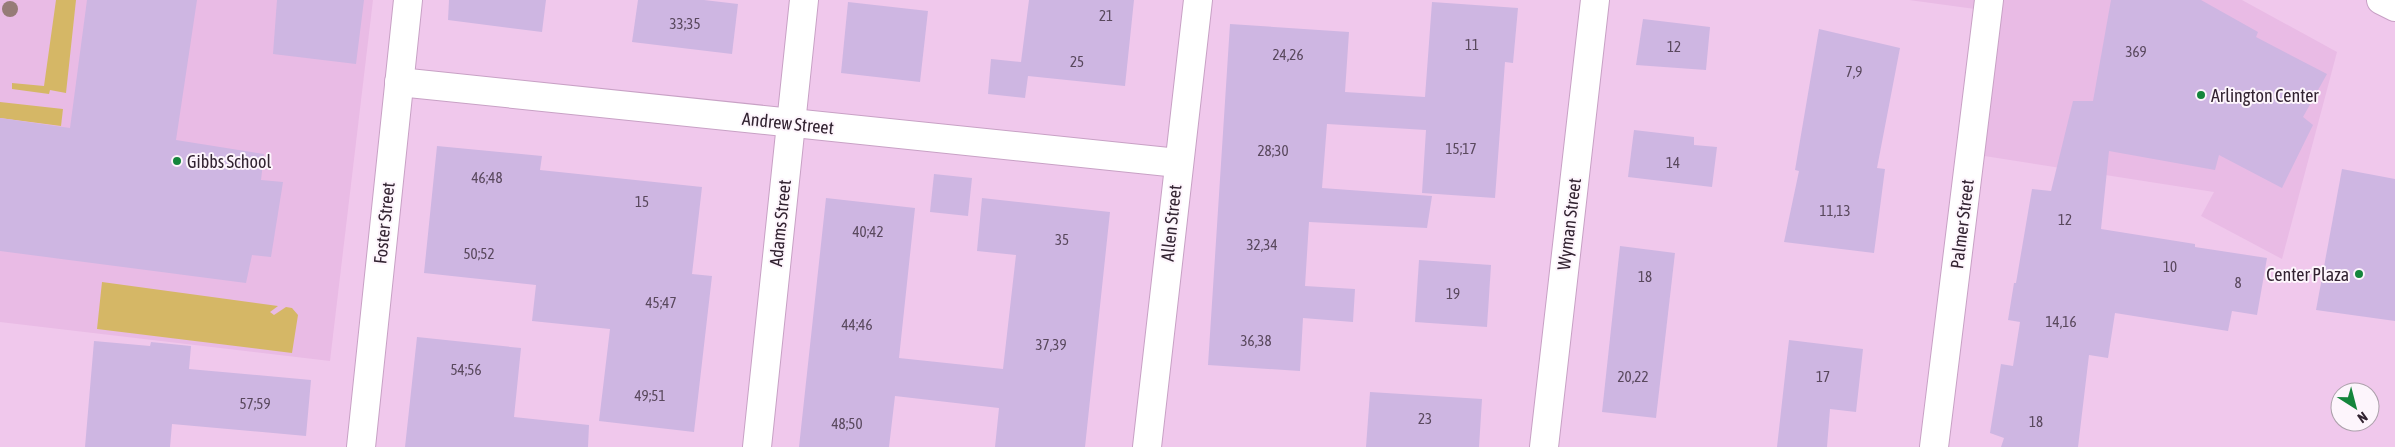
<svg xmlns="http://www.w3.org/2000/svg" width="2395" height="447" viewBox="0 0 2395 447" font-family="'Asap Condensed',sans-serif">
<rect width="100%" height="100%" fill="#f0c8ec"/>
<g fill="#e9bbe5">
<path d="M0 0H373L330 361 0 322Z"/>
<path d="M1909 0H1976L1975 9Z"/>
<path d="M2000 0H2242L2337 52 2282 259 2201 216 2214 192 1978 155Z"/>
</g>
<g fill="#d5b766">
<path d="M56 0H76L66 93 50 90 49 94 12 89V83L44 86Z"/>
<path d="M0 102 63 109 61 126 0 118Z"/>
<path d="M102 282 278 306 270 312 274 315 286 307 292 308 298 315 292 353 97 329Z"/>
</g>
<g fill="#ceb6e2">
<path d="M87 0H197L176 140 264 154 261 180 283 182 271 257 252 255 246 283 0 251V118L70 128Z"/>
<path d="M277 0H364L356 64 273 54Z"/>
<path d="M449 0H546L542 32 448 20Z"/>
<path d="M638 0H704L738 4 732 54 632 42Z"/>
<path d="M1029 0H1134L1125 86 1028 76 1025 98 988 94 991 59 1021 62Z"/>
<path d="M2111 0H2201L2258 32 2256 37 2327 74 2303 117 2313 125 2282 188 2219 155 2215 170 2109 151 2101 229 2195 244V247L2267 258 2257 315 2232 311 2228 331 2115 313 2108 358 2089 355 2078 447H2001L2004 438 1990 433 2001 364 2013 366 2020 322 2008 320 2014 283H2016L2032 189 2051 191 2073 101H2093Z"/>
<path d="M848 2 928 11 920 82 841 73Z"/>
<path d="M1432 2 1518 8 1513 63 1505 62 1495 198 1422 193 1426 130 1327 124 1322 188 1432 196 1427 228 1309 222 1305 286 1355 289 1353 322 1303 318 1300 371 1208 365 1230 24 1349 32 1345 92 1425 97Z"/>
<path d="M1643 19 1710 27 1706 70 1636 65Z"/>
<path d="M1819 29 1900 48 1877 168 1885 169 1874 253 1784 242 1799 171 1795 170Z"/>
<path d="M1634 130 1694 137V145L1717 147 1712 187 1628 177Z"/>
<path d="M437 146 542 156 540 170 702 187 692 274 712 276 694 432 599 421 610 329 532 321 536 285 424 273Z"/>
<path d="M2342 169 2395 179V321L2316 310Z"/>
<path d="M934 174 972 178 968 216 930 212Z"/>
<path d="M826 198 915 208 899 358 1003 369 1016 255 977 251 982 198 1110 212 1085 447H995L999 408 895 396 889 447H799Z"/>
<path d="M1620 246 1675 253 1656 418 1602 412Z"/>
<path d="M1419 260 1491 265 1487 327 1415 322Z"/>
<path d="M417 337 521 348 514 417 589 425 588 447H405Z"/>
<path d="M1789 340 1863 349 1856 412 1830 409 1827 447H1777Z"/>
<path d="M94 341 150 346 151 342 191 346 189 369 311 380 306 436 172 424 170 447H85Z"/>
<path d="M1370 392 1482 399 1479 447H1366Z"/>
</g>
<g fill="none" stroke-linecap="round" stroke-linejoin="round">
<g stroke="#c8a1c5" stroke-width="30">
<g id="minor">
<path d="M399 82 1178 163"/>
<path d="M361 447 408 0"/>
<path d="M757 447 804 0"/>
<path d="M1147 447 1198 0"/>
<path d="M1544 447 1595 0"/>
<path d="M1934 447 1989 0"/>
</g>
</g>
<g stroke="#c8a1c5" stroke-width="30">
<path id="trunk" d="M2381 0 2395 7"/>
</g>
<use href="#minor" stroke="#fff" stroke-width="28"/>
<use href="#trunk" stroke="#fff" stroke-width="28"/>
</g>
<circle fill="#967c77" cx="10" cy="9" r="8"/>
<g fill="#14853c" stroke="#fdf5fc" stroke-width="2">
<circle cx="2201" cy="95" r="5"/>
<circle cx="177" cy="161" r="5"/>
<circle cx="2359" cy="274" r="5"/>
</g>
<g text-anchor="middle" dominant-baseline="central" stroke-width="4" stroke-linejoin="round" paint-order="stroke">
<g font-size="15" fill="#59485d">
<text x="1106" y="15">21</text>
<text x="685" y="23">33;35</text>
<text x="1472" y="44">11</text>
<text x="1674" y="46">12</text>
<text x="2136" y="51">369</text>
<text x="1288" y="54">24,26</text>
<text x="1077" y="61">25</text>
<text x="1854" y="71">7,9</text>
<text x="1461" y="148">15;17</text>
<text x="1273" y="150">28;30</text>
<text x="1673" y="162">14</text>
<text x="487" y="177">46;48</text>
<text x="642" y="201">15</text>
<text x="1835" y="210">11,13</text>
<text x="2065" y="219">12</text>
<text x="868" y="231">40;42</text>
<text x="1062" y="239">35</text>
<text x="1262" y="244">32,34</text>
<text x="479" y="253">50;52</text>
<text x="2170" y="266">10</text>
<text x="1645" y="276">18</text>
<text x="2238" y="282">8</text>
<text x="1453" y="293">19</text>
<text x="661" y="302">45;47</text>
<text x="2061" y="321">14,16</text>
<text x="857" y="324">44;46</text>
<text x="1256" y="340">36,38</text>
<text x="1051" y="344">37,39</text>
<text x="466" y="369">54;56</text>
<text x="1633" y="376">20,22</text>
<text x="1823" y="376">17</text>
<text x="650" y="395">49;51</text>
<text x="255" y="403">57;59</text>
<text x="1425" y="418">23</text>
<text x="2036" y="421">18</text>
<text x="847" y="423">48;50</text>
</g>
<g font-size="18" fill="#322331" stroke="#fdf5fc" text-anchor="start">
<text x="2211" y="95">Arlington Center</text>
<text x="187" y="161">Gibbs School</text>
<text x="2349" y="274" text-anchor="end">Center Plaza</text>
</g>
<g font-size="18" fill="#322331" stroke="#fdf5fc">
<text transform="translate(788 123) rotate(6)">Andrew Street</text>
<text transform="translate(384 223) rotate(-84)">Foster Street</text>
<text transform="translate(780 223) rotate(-84)">Adams Street</text>
<text transform="translate(1171 223) rotate(-84)">Allen Street</text>
<text transform="translate(1569 224) rotate(-83)">Wyman Street</text>
<text transform="translate(1962 224) rotate(-83)">Palmer Street</text>
</g>
</g>
<g transform="translate(2355 407) rotate(144)"><circle r="24" fill="#fdf5fc" stroke="#aca1ab"/>
<path d="M0-4L9 19L0 12L-9 19Z" fill="#14853c"/>
<text y="-8" font-size="14" font-weight="bold" text-anchor="middle" fill="#322331">N</text>
</g>
</svg>
